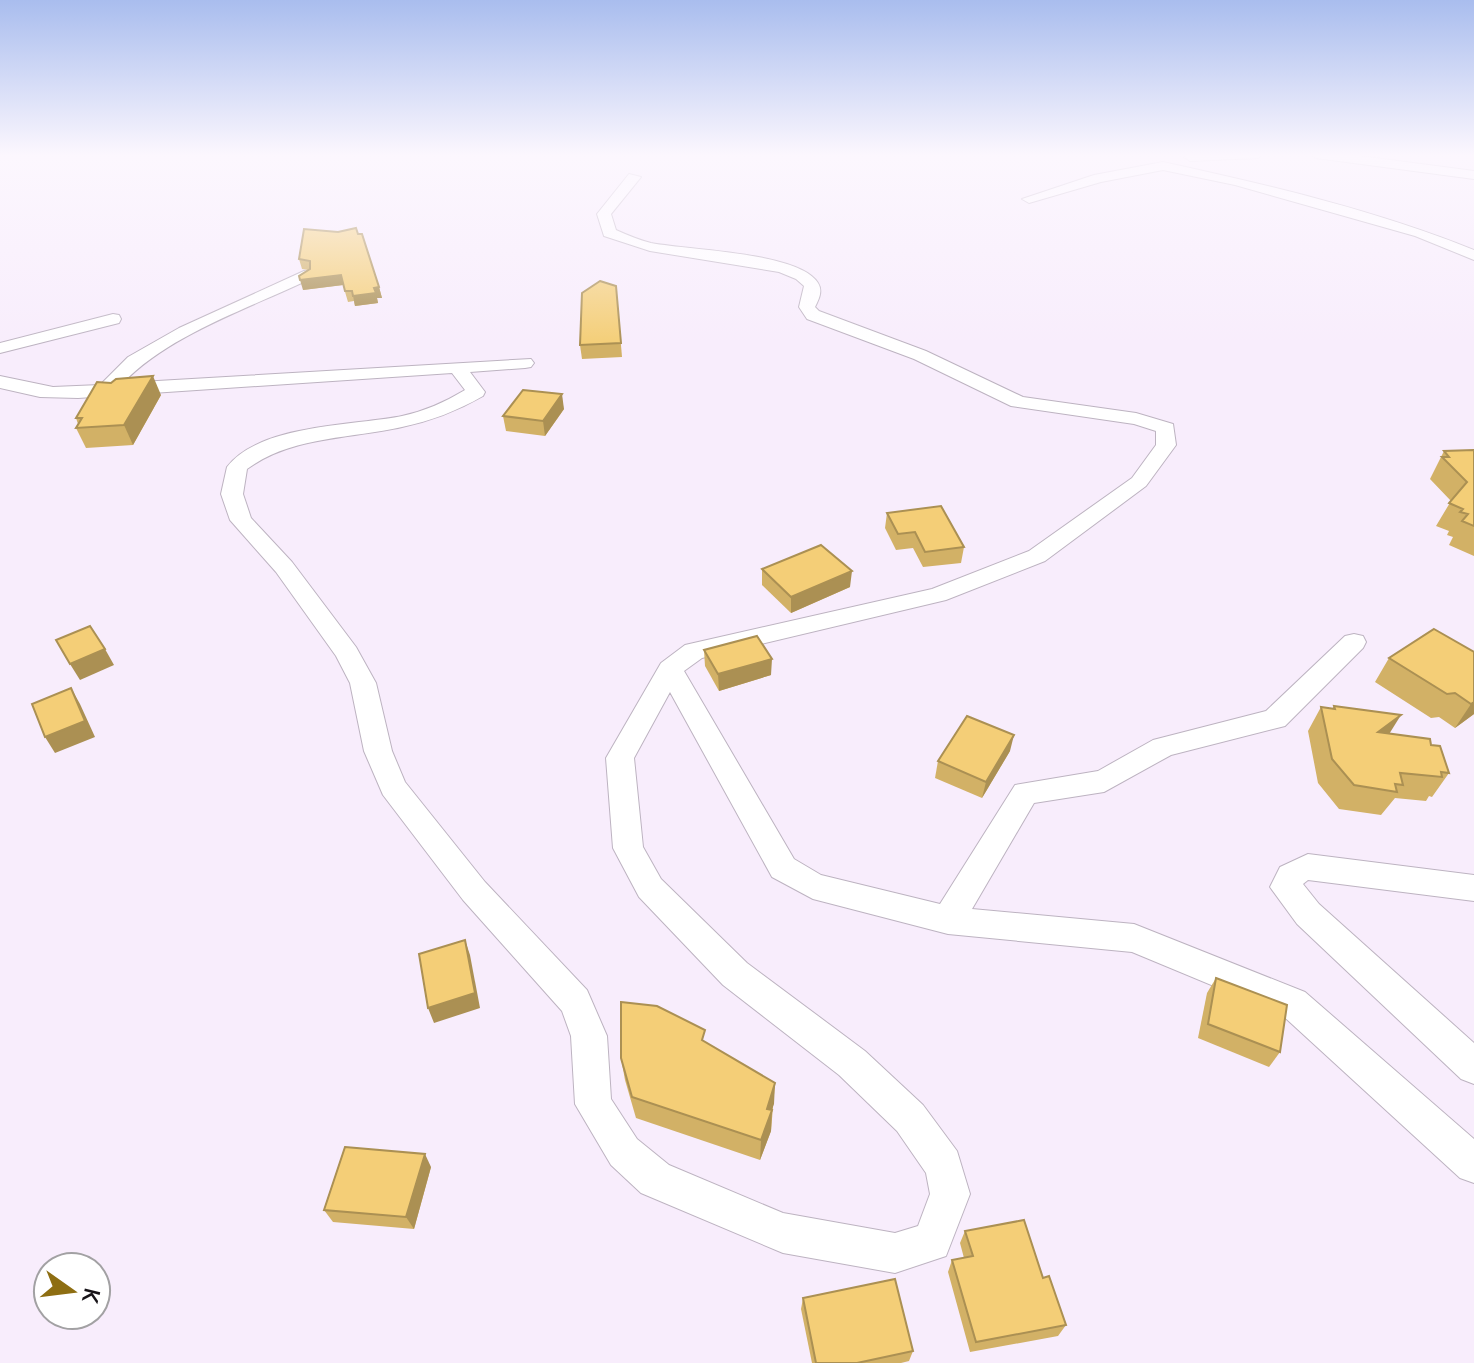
<svg xmlns="http://www.w3.org/2000/svg" width="1474" height="1363" viewBox="0 0 1474 1363" font-family="Manrope,sans-serif">
<rect width="100%" height="100%" fill="#f8edfc"/>
<g fill="none" stroke-linecap="round" stroke-linejoin="round">
<g stroke="#bdb3c1" stroke-width="2">
<g id="street">
<path d="M1187 154H1264L1258 158 1190 161 1184 157Z"/>
<path d="M1310 154H1345L1474 171V179L1316 158Z"/>
<path d="M1163 162C1268 185 1375 210 1474 250V260L1415 236 1235 185 1163 170 1101 182 1029 203 1022 199 1094 175Z"/>
<path d="M629 174 641 177 611 214 616 230C627 235 639 240 651 243 686 250 800 252 818 283 823 291 819 299 815 307L819 311 926 351 1023 397 1136 413 1173 424 1176 445 1146 486 1045 561 946 600 702 658 684 671 794 859 821 875 940 904 1015 785 1098 771 1153 740 1266 711 1345 636 1354 634 1363 636 1366 642 1363 648 1285 726 1171 755 1104 792 1034 803 972 909 1134 924 1305 992 1474 1139V1183L1460 1178 1281 1014 1132 952 948 934 813 899 772 877 670 692 634 758 643 847 661 879 747 963 865 1051 923 1105 957 1151 970 1194 946 1256 895 1273 783 1253 641 1193 611 1165 575 1104 571 1036 562 1011 463 900 383 795 364 751 350 683 336 656 276 572 230 520 221 494 227 467C260 424 353 426 402 416 425 411 445 402 465 390L452 373 78 398 40 397 0 388V376L53 387 100 385 128 357 179 328 304 271 310 273V279C250 308 168 335 123 383L531 359 534 363 531 367 525 368 470 372 485 392 483 396C457 411 431 421 402 427 349 439 292 436 247 469L243 494 251 518 292 562 356 647 376 683 392 751 405 782 485 882 587 990 607 1036 611 1099 637 1139 669 1165 783 1213 895 1233 918 1226 930 1194 926 1173 897 1131 839 1075 723 985 639 897 613 848 606 758 661 663 685 645 932 589 1029 551 1132 478 1156 445V431L1134 424 1011 406 914 359 807 319 799 307 804 286 796 279 779 272 650 251 604 236 597 214Z"/>
<path d="M113 314 119 315 121 319 119 323 0 353V343Z"/>
<path d="M1308 854 1474 875V901L1308 880 1303 884 1319 904 1474 1043V1084L1461 1079 1297 924 1270 887 1280 867Z"/>
</g>
</g>
<use href="#street" fill="#fff" fill-rule="evenodd"/>
</g>
<g fill="#d2b166">
<path d="M304 229 379 287 382 298H377L378 303 355 306 354 301 348 302 343 285 303 290 308 270 302 269 299 259Z"/>
<path d="M616 286 622 357 582 359 580 345Z"/>
<path d="M161 395 133 445 86 448 76 428 78 424 76 418Z"/>
<path d="M564 409 545 436 506 431 503 416Z"/>
<path d="M1474 450V556L1449 545 1453 537 1447 535 1449 531 1436 526 1451 501 1430 479 1444 451Z"/>
<path d="M887 513 964 547 961 563 923 567 913 548 896 550 885 528Z"/>
<path d="M762 569 850 587 791 613 762 585Z"/>
<path d="M704 650 771 675 719 691 705 666Z"/>
<path d="M1474 652V714L1455 728 1439 717 1431 718 1375 682 1389 658Z"/>
<path d="M1334 706 1390 733 1431 745 1449 773 1432 797 1429 796 1426 801 1395 798 1381 815 1339 809 1318 783 1308 731 1321 707 1332 709Z"/>
<path d="M1010 751 982 798 935 778 938 761Z"/>
<path d="M1216 978 1280 1052 1269 1067 1198 1038 1207 993Z"/>
<path d="M705 1043 775 1083 771 1131 760 1160 636 1118 625 1080 621 1058Z"/>
<path d="M431 1167 414 1229 333 1222 324 1210Z"/>
<path d="M965 1231 1043 1278 1066 1325 1058 1336 970 1352 948 1272 952 1260 964 1258 960 1243Z"/>
<path d="M803 1298 913 1351 909 1361 901 1363H812L801 1309Z"/>
</g>
<g fill="#ab9053">
<path d="M341 275 343 285 303 290 300 280Z"/>
<path d="M379 287 382 298H377L378 303 355 306 353 296Z"/>
<path d="M153 376 161 395 133 445 124 425Z"/>
<path d="M562 394 564 409 545 436 543 421Z"/>
<path d="M852 571 850 587 791 613V597Z"/>
<path d="M105 649 114 665 80 680 70 664Z"/>
<path d="M772 659 771 675 719 691 718 674Z"/>
<path d="M71 688 80 704 95 737 55 753 45 737Z"/>
<path d="M1474 702V714L1455 728 1471 704Z"/>
<path d="M1401 715 1386 739 1378 732Z"/>
<path d="M1014 735 1010 751 982 798 986 782Z"/>
<path d="M465 940 470 955 480 1008 434 1023 428 1008Z"/>
<path d="M775 1083 774 1104 770 1115 772 1110 771 1131 760 1160 761 1140 767 1109Z"/>
<path d="M425 1154 431 1167 414 1229 406 1217Z"/>
</g>
<g fill="#f4ce77" stroke="#ab9053" stroke-width="2">
<path d="M356 228 358 234H362L379 287 374 288 376 293 353 296 352 291H345L341 275 300 280 299 276 310 269V261L299 259 304 229 338 232Z"/>
<path d="M600 281 616 286 621 343 580 345 582 293Z"/>
<path d="M153 376 124 425 76 428 82 418H76L97 382 111 383 116 379Z"/>
<path d="M523 390 562 394 543 421 503 416Z"/>
<path d="M1474 450V526L1462 521 1468 514 1460 512 1463 509 1449 503 1467 482 1442 457H1449L1444 451Z"/>
<path d="M941 506 964 547 925 552 915 532 898 534 887 513Z"/>
<path d="M821 545 852 571 791 597 762 569Z"/>
<path d="M90 626 105 649 70 664 56 640Z"/>
<path d="M1434 629 1474 652V702L1471 704 1455 693 1447 694 1389 658Z"/>
<path d="M757 636 772 659 718 674 704 650Z"/>
<path d="M71 688 85 721 45 737 32 704Z"/>
<path d="M1334 706 1401 715 1378 732 1430 739 1431 745 1440 746 1449 773 1441 772 1442 777 1400 773 1403 785 1395 784 1397 792 1354 785 1332 759 1321 707 1335 709Z"/>
<path d="M967 716 1014 735 986 782 938 761Z"/>
<path d="M465 940 475 993 428 1008 419 954Z"/>
<path d="M1216 978 1287 1005 1280 1052 1208 1024Z"/>
<path d="M621 1002 657 1006 705 1030 702 1040 775 1083 767 1109 772 1110 761 1140 632 1097 621 1058Z"/>
<path d="M345 1147 425 1154 406 1217 324 1210Z"/>
<path d="M1024 1220 1043 1278 1049 1276 1066 1325 976 1342 952 1260 973 1256 965 1231Z"/>
<path d="M895 1279 913 1351 857 1363H816L803 1298Z"/>
</g>
<linearGradient id="sky" x2="0" y2="1"><stop stop-color="#a9bdee"/><stop offset="0.45" stop-color="#fcf7fe"/><stop offset="1" stop-color="#fcf7fe" stop-opacity="0"/></linearGradient>
<rect width="1474" height="345" fill="url(#sky)"/>
<g transform="translate(72 1291) rotate(104)"><circle r="38" fill="#ffffff" stroke="#a2a1a3" stroke-width="2"/>
<path d="M0-6L14 30L0 20L-14 30Z" fill="#8e6e12"/>
<text y="-12" font-size="22" font-weight="bold" text-anchor="middle" fill="#171318">K</text>
</g>
</svg>
